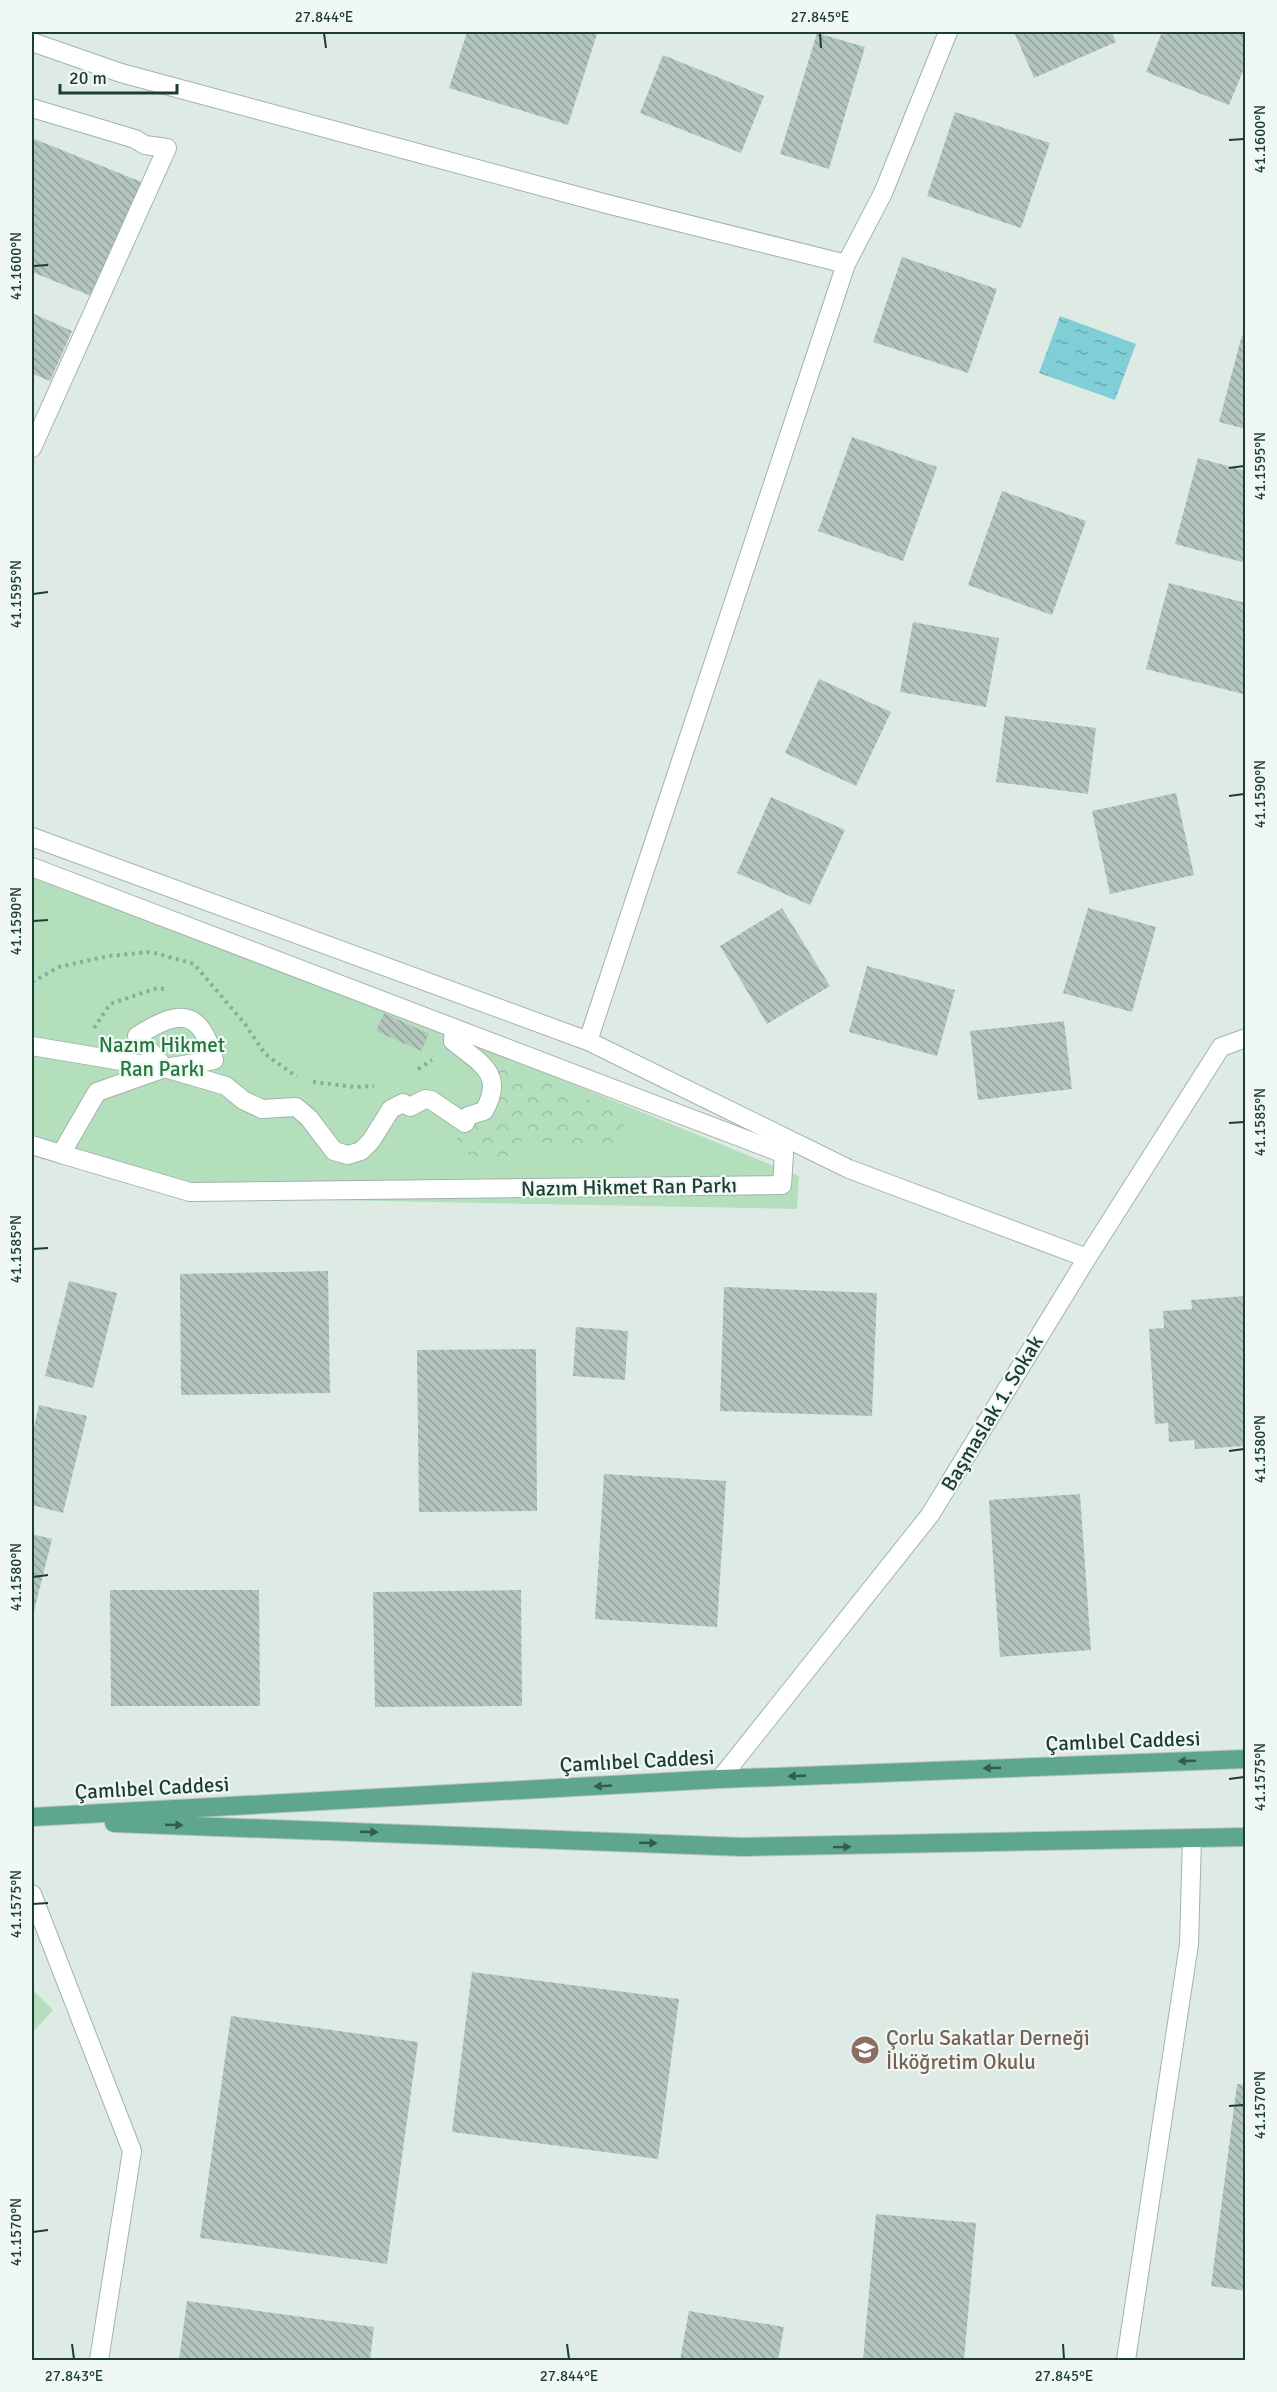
<svg xmlns="http://www.w3.org/2000/svg" width="1277" height="2392" viewBox="0 0 1277 2392" font-family="Signika,sans-serif">
<defs>
<pattern id="park-crowns" width="20" height="18" patternUnits="userSpaceOnUse" patternTransform="scale(1.5)"><rect width="20" height="18" fill="#b4dfbd"/><path d="M2 6a3 3 0 1 1 6 0M12 15a3 3 0 1 1 6 0" fill="none" stroke="#9ac0a3"/></pattern>
<pattern id="water-ripples" width="26" height="14" patternUnits="userSpaceOnUse" patternTransform="scale(1.5)"><rect width="26" height="14" fill="#80cfd7"/><path d="M2 4q2-2 4 0t4 0M15 11q2-2 4 0t4 0" fill="none" stroke="#68a9af"/></pattern>
<pattern id="building-back-hatch" width="6" height="6" patternUnits="userSpaceOnUse" patternTransform="scale(1.5)"><rect width="6" height="6" fill="#b3c6bd"/><path d="M-1 5l2 2M0 0l6 6M5-1l2 2" fill="none" stroke="#91a29a"/></pattern>
</defs>
<rect width="100%" height="100%" fill="#deebe5"/>
<g fill="#b4dfbd">
<path d="M32 867 92 889 799 1176 797 1209 179 1197 32 1156Z"/>
<path d="M32 1989 53 2010 32 2033Z"/>
</g>
<path fill="url(#park-crowns)" d="M499 1062 624 1114 625 1130 620 1143C599 1156 553 1148 532 1138L519 1142 513 1153 491 1164C468 1161 458 1147 452 1124 475 1122 504 1123 500 1089 498 1078 495 1073 499 1062Z"/>
<path fill="url(#water-ripples)" d="M1060 316 1136 344 1115 400 1039 373Z"/>
<g fill="url(#building-back-hatch)">
<path d="M467 32H588L597 34 568 125 449 88Z"/>
<path d="M1014 32H1112L1116 42 1034 78Z"/>
<path d="M1162 32H1246V64L1229 105 1146 72Z"/>
<path d="M817 33 865 47 829 169 780 154Z"/>
<path d="M663 55 764 96 741 153 640 113Z"/>
<path d="M955 112 1050 143 1021 228 927 196Z"/>
<path d="M32 138 144 183 96 298 32 272Z"/>
<path d="M902 257 997 289 968 373 873 342Z"/>
<path d="M32 313 72 331 50 381 33 374 32 379Z"/>
<path d="M1242 335 1246 336V429L1219 422Z"/>
<path d="M852 437 937 467 903 561 818 531Z"/>
<path d="M1198 458 1246 471V563L1175 544Z"/>
<path d="M1002 491 1086 521 1052 615 968 585Z"/>
<path d="M1169 583 1246 603V684L1243 694 1146 669Z"/>
<path d="M913 622 999 638 986 707 900 692Z"/>
<path d="M819 679 891 712 856 786 785 753Z"/>
<path d="M1005 716 1096 728 1088 794 996 782Z"/>
<path d="M1176 793 1194 875 1110 894 1092 811Z"/>
<path d="M771 797 845 830 810 905 737 873Z"/>
<path d="M782 908 830 986 767 1024 720 946Z"/>
<path d="M1088 908 1156 927 1132 1012 1063 993Z"/>
<path d="M867 966 955 990 937 1056 849 1032Z"/>
<path d="M384 1013 429 1034 421 1051 376 1031Z"/>
<path d="M1064 1021 1072 1089 978 1100 970 1031Z"/>
<path d="M328 1271 330 1393 181 1395 180 1274Z"/>
<path d="M69 1281 117 1293 93 1388 45 1376Z"/>
<path d="M724 1287 877 1293 872 1416 720 1411Z"/>
<path d="M1246 1296V1446L1195 1449 1194 1440 1169 1442 1168 1423 1155 1424 1149 1329 1164 1328 1163 1311 1192 1309 1191 1300Z"/>
<path d="M576 1327 628 1331 625 1380 573 1376Z"/>
<path d="M536 1349 537 1511 419 1512 417 1350Z"/>
<path d="M39 1405 87 1416 63 1513 32 1505V1436Z"/>
<path d="M604 1474 726 1481 717 1627 595 1619Z"/>
<path d="M1080 1494 1091 1650 1000 1657 989 1500Z"/>
<path d="M32 1534 52 1539 32 1619Z"/>
<path d="M110 1590H259L260 1706H111Z"/>
<path d="M521 1590 522 1706 375 1707 373 1592Z"/>
<path d="M472 1972 679 1999 658 2159 452 2132Z"/>
<path d="M231 2016 418 2042 387 2264 200 2238Z"/>
<path d="M1237 2084 1246 2085V2291L1211 2286Z"/>
<path d="M876 2214 976 2223 964 2360H863Z"/>
<path d="M187 2301 374 2327 370 2360H179Z"/>
<path d="M689 2311 784 2327 778 2360H680Z"/>
</g>
<g fill="none" stroke-linecap="round" stroke-linejoin="round">
<g stroke="#a1b3ac" stroke-width="20">
<g id="street">
<path d="M32 42 121 73 607 204 846 264"/>
<path d="M32 108 135 139 145 145 167 148 32 448"/>
<path d="M32 837 588 1041 849 1169 1087 1258"/>
<path d="M32 867 784 1154 782 1185 190 1192 61 1154 97 1092 165 1068"/>
<path d="M588 1041 846 264 883 193 948 32"/>
<path d="M32 1046 163 1068"/>
<path d="M165 1068 137 1036C178 1010 201 1007 214 1060L165 1068 226 1086 243 1100 262 1109 296 1107 309 1118 334 1151 348 1155 361 1151 371 1141 391 1109 403 1103 410 1107 425 1099 431 1100 465 1123 468 1116 484 1111C506 1073 479 1063 453 1041L454 1029"/>
<path d="M32 1145 61 1154"/>
<path d="M720 1779 930 1515 1087 1258 1221 1047 1246 1038"/>
<path d="M32 1894 132 2151 99 2360"/>
<path d="M1126 2360 1189 1944 1192 1838"/>
</g>
</g>
<g stroke="#bcc5c2" stroke-width="20">
<g id="primary">
<path d="M32 1817 720 1779 1246 1759"/>
<path d="M114 1823 743 1847 1246 1837"/>
</g>
</g>
<g stroke="#7bb29d" stroke-width="4" stroke-dasharray="3 4.5" stroke-linecap="butt">
<path d="M32 982 59 967 108 956 151 952 194 964 245 1024 265 1054 297 1077"/>
<path d="M94 1028 110 1004 157 988 164 989"/>
<path d="M418 1069 432 1060"/>
<path d="M313 1082 355 1087 374 1086"/>
</g>
<use href="#street" stroke="#fff" stroke-width="18"/>
<use href="#primary" stroke="#5ea68e" stroke-width="18"/>
</g>
<defs><path id="oneway-solid" d="M-6-.8H1V-3.2L6.5 0L1 3.2V.8H-6Z" transform="scale(1.5)"/></defs>
<g fill="#315c4e">
<use href="#oneway-solid" transform="translate(1187 1761) rotate(178)"/>
<use href="#oneway-solid" transform="translate(992 1768) rotate(178)"/>
<use href="#oneway-solid" transform="translate(797 1776) rotate(178)"/>
<use href="#oneway-solid" transform="translate(603 1786) rotate(177)"/>
<use href="#oneway-solid" transform="translate(174 1825) rotate(2)"/>
<use href="#oneway-solid" transform="translate(369 1832) rotate(2)"/>
<use href="#oneway-solid" transform="translate(648 1843) rotate(2)"/>
<use href="#oneway-solid" transform="translate(842 1847) rotate(-1)"/>
</g>
<path fill="none" stroke="#1e3d32" stroke-width="2" d="M324 33 326 48M820 33 821 48M1229 140 1244 139M33 266 48 265M1229 468 1244 466M33 594 48 592M1229 796 1244 794M33 921 48 920M1229 1123 1244 1122M33 1249 48 1248M1229 1451 1244 1449M33 1577 48 1575M1229 1779 1244 1777M33 1904 48 1903M1229 2106 1244 2105M33 2232 48 2230M72 2344 74 2359M567 2344 569 2359M1063 2344 1064 2359"/>
<defs>
<g id="school-disc" transform="scale(1.5)"><circle r="9.5" fill="#8d6e63" stroke="#eff8f3"/><path d="M0-5L7-2L0 1L-7-2ZM-4 1L0 2.5L4 1V4Q0 6-4 4Z" fill="#fff"/></g>
</defs>
<g fill-rule="evenodd">
<use href="#school-disc" x="865" y="2050"/>
</g>
<g text-anchor="middle" dominant-baseline="central" stroke-width="4.5" stroke-linejoin="round" paint-order="stroke">
<g font-size="21" fill="#24773f" stroke="#eff8f3">
<text x="162" y="1045">Nazım Hikmet<tspan x="162" dy="24">Ran Parkı</tspan></text>
</g>
<g font-size="21" fill="#1e3d32" stroke="#eff8f3">
<text transform="translate(629 1187) rotate(-1)">Nazım Hikmet Ran Parkı</text>
<text transform="translate(992 1413) rotate(-59)">Başmaslak 1. Sokak</text>
<text transform="translate(1123 1741) rotate(-2)">Çamlıbel Caddesi</text>
<text transform="translate(637 1761) rotate(-3)">Çamlıbel Caddesi</text>
<text transform="translate(152 1788) rotate(-3)">Çamlıbel Caddesi</text>
</g>
<g font-size="21" fill="#785e54" stroke="#eff8f3" text-anchor="start">
<text x="886" y="2038">Çorlu Sakatlar Derneği<tspan x="886" dy="24">İlköğretim Okulu</tspan></text>
</g>
</g>
<rect width="1277" height="2392" fill="none" stroke="#eff8f3" stroke-width="66"/>
<path d="M60 84v9h117v-9" fill="none" stroke="#1e3d32" stroke-width="3"/>
<text x="69" y="84" font-size="18" fill="#1e3d32" stroke="#eff8f3" stroke-width="4.5" paint-order="stroke">20 m</text>
<rect x="33" y="33" width="1211" height="2326" fill="none" stroke="#1e3d32" stroke-width="2"/>
<g font-size="15" text-anchor="middle" fill="#1e3d32">
<text x="324" y="22">27.844°E</text>
<text x="820" y="22">27.845°E</text>
<text transform="translate(1260 139) rotate(-90)" y="5">41.1600°N</text>
<text transform="translate(16 266) rotate(-90)" y="5">41.1600°N</text>
<text transform="translate(1260 466) rotate(-90)" y="5">41.1595°N</text>
<text transform="translate(16 594) rotate(-90)" y="5">41.1595°N</text>
<text transform="translate(1260 794) rotate(-90)" y="5">41.1590°N</text>
<text transform="translate(16 921) rotate(-90)" y="5">41.1590°N</text>
<text transform="translate(1260 1122) rotate(-90)" y="5">41.1585°N</text>
<text transform="translate(16 1249) rotate(-90)" y="5">41.1585°N</text>
<text transform="translate(1260 1449) rotate(-90)" y="5">41.1580°N</text>
<text transform="translate(16 1577) rotate(-90)" y="5">41.1580°N</text>
<text transform="translate(1260 1777) rotate(-90)" y="5">41.1575°N</text>
<text transform="translate(16 1904) rotate(-90)" y="5">41.1575°N</text>
<text transform="translate(1260 2105) rotate(-90)" y="5">41.1570°N</text>
<text transform="translate(16 2232) rotate(-90)" y="5">41.1570°N</text>
<text x="74" y="2381">27.843°E</text>
<text x="569" y="2381">27.844°E</text>
<text x="1064" y="2381">27.845°E</text>
</g>
</svg>
